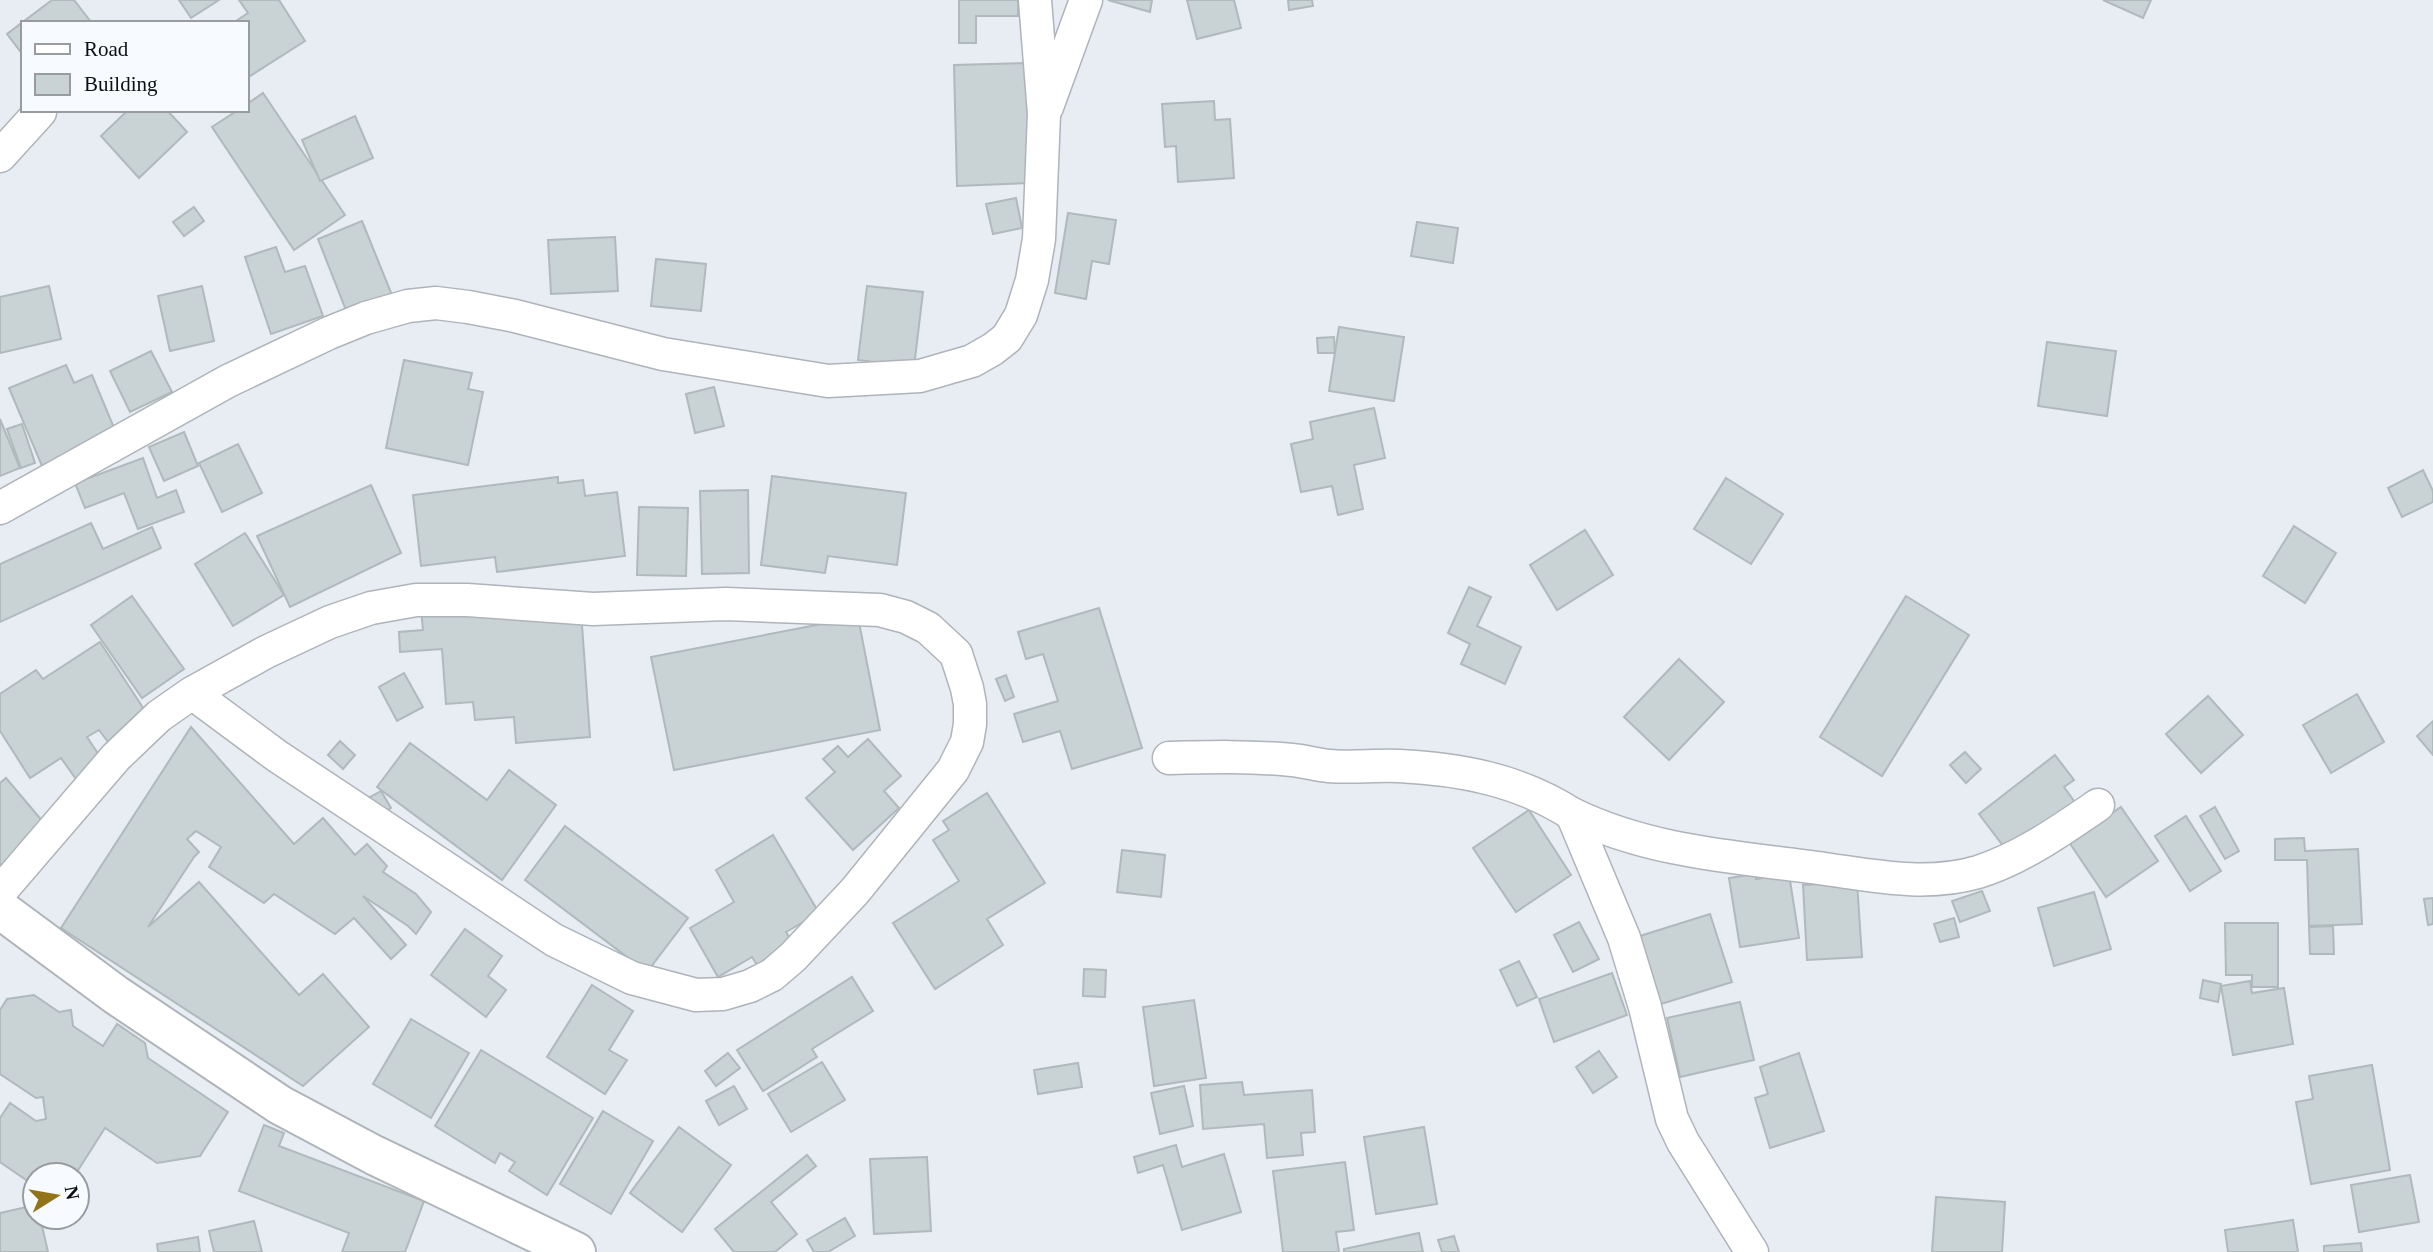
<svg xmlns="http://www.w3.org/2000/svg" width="2433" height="1252" font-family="'Times New Roman',serif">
<rect width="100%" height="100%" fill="#e7edf3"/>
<g fill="#c9d2d4" stroke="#b0b9bb" stroke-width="2">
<path d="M 52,0 L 74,0 L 91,22 L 23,23 L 23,55 L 7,34 Z"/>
<path d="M 179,0 L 219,0 L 191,18 Z"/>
<path d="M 239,0 L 279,0 L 305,41 L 247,78 L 247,23 L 233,23 L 248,13 Z"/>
<path d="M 959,0 L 1018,0 L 1018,16 L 976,16 L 976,43 L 959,43 Z"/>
<path d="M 1108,0 L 1152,0 L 1150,12 Z"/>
<path d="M 1187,0 L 1234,0 L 1241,28 L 1197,39 Z"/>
<path d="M 1288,0 L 1312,0 L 1313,6 L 1289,10 Z"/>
<path d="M 2103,0 L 2151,0 L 2143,18 Z"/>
<path d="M 1027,63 L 1030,183 L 957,186 L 954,65 Z"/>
<path d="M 263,93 L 345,215 L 294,250 L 212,127 L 238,110 L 247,110 L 247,104 Z"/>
<path d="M 1214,101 L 1215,120 L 1230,119 L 1234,178 L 1178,182 L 1176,146 L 1165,147 L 1162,104 Z"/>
<path d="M 128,110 L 167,110 L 187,132 L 139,178 L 101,136 Z"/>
<path d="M 355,116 L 373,158 L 320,181 L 302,140 Z"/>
<path d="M 1016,198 L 1022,228 L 993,234 L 986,204 Z"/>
<path d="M 194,207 L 204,221 L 184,236 L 173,222 Z"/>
<path d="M 1068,213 L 1116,220 L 1109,264 L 1092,261 L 1086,299 L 1055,293 Z"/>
<path d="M 362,221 L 396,305 L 351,323 L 318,239 Z"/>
<path d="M 1417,222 L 1458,228 L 1453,263 L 1411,256 Z"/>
<path d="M 615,237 L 618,291 L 551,294 L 548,240 Z"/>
<path d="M 276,247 L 285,272 L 305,266 L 323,316 L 271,334 L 245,257 Z"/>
<path d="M 656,259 L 706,264 L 701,311 L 651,306 Z"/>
<path d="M 49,286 L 61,339 L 0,353 L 0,297 Z"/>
<path d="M 202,286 L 214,341 L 170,351 L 158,296 Z"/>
<path d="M 867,286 L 923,292 L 914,367 L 858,360 Z"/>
<path d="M 1339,327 L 1404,337 L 1394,401 L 1329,391 Z"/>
<path d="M 1334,337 L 1335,353 L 1318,353 L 1317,338 Z"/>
<path d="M 2047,342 L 2116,351 L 2107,416 L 2038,406 Z"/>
<path d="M 151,351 L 172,392 L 130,412 L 110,371 Z"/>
<path d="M 404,360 L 472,373 L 468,389 L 483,392 L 468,465 L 386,448 Z"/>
<path d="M 66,365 L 74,383 L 92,375 L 117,435 L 42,466 L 9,388 Z"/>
<path d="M 714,387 L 724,426 L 695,433 L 686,394 Z"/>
<path d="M 1374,408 L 1385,458 L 1354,465 L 1363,509 L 1338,515 L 1332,486 L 1301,492 L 1291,444 L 1313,439 L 1310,422 Z"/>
<path d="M 0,419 L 20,468 L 0,476 Z"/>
<path d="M 22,424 L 35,463 L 21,468 L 7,429 Z"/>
<path d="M 184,432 L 198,466 L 164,481 L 149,447 Z"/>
<path d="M 238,444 L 262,493 L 222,512 L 199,463 Z"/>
<path d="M 143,458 L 157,498 L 176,490 L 184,512 L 138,529 L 124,493 L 85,508 L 75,483 Z"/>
<path d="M 2423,470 L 2433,491 L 2433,502 L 2402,517 L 2388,488 Z"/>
<path d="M 772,476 L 906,493 L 897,565 L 828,556 L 825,573 L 761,565 Z"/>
<path d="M 558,477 L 558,483 L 583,480 L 585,496 L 617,492 L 625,556 L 497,572 L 495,557 L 421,566 L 413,495 Z"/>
<path d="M 1726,478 L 1783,514 L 1751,564 L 1694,529 Z"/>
<path d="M 371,485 L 401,553 L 290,607 L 257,536 Z"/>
<path d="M 748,490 L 749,573 L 702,574 L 700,491 Z"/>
<path d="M 639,507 L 688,508 L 686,576 L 637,575 Z"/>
<path d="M 91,523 L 103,549 L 152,527 L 161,548 L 0,622 L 0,564 Z"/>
<path d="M 2294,526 L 2336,553 L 2305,603 L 2263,576 Z"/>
<path d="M 1585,530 L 1613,575 L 1557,610 L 1530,565 Z"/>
<path d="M 245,533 L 284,595 L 233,626 L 195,564 Z"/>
<path d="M 1469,587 L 1491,597 L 1477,626 L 1521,647 L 1505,684 L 1461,664 L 1470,644 L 1448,633 Z"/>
<path d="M 132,596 L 184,669 L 142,698 L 91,625 Z"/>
<path d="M 1906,596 L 1969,635 L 1882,776 L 1820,737 Z"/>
<path d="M 580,597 L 590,737 L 516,743 L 514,717 L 475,720 L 473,702 L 446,704 L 442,649 L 400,652 L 399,632 L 423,630 L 421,609 Z"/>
<path d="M 1099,608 L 1142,748 L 1072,769 L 1060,731 L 1023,742 L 1014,714 L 1058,701 L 1043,654 L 1026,659 L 1018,632 Z"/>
<path d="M 858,617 L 880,730 L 674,770 L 651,657 Z"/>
<path d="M 100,642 L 151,720 L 111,746 L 99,730 L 87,737 L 105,764 L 78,782 L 61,758 L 30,778 L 0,731 L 0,694 L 36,670 L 43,679 Z"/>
<path d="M 1679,659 L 1724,702 L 1669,760 L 1624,717 Z"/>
<path d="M 404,673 L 423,707 L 397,721 L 379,687 Z"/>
<path d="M 1006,675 L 1014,697 L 1005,701 L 996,679 Z"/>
<path d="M 2357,694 L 2384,742 L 2331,773 L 2303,725 Z"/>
<path d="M 2208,696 L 2243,735 L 2201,773 L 2166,734 Z"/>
<path d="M 2433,721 L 2433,755 L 2417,736 Z"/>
<path d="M 191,727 L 294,844 L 323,818 L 355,855 L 367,844 L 387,866 L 383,872 L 416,894 L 431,912 L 416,934 L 408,926 L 363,896 L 406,945 L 391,959 L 354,918 L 335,934 L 274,894 L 264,903 L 209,867 L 221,847 L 196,831 L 187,839 L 199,852 L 194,857 L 148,927 L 199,882 L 299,995 L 323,974 L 369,1027 L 303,1086 L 61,928 Z"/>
<path d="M 868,739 L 901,776 L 884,791 L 899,808 L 853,850 L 806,798 L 835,772 L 823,759 L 838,746 L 848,757 Z"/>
<path d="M 340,741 L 355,755 L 343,769 L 328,755 Z"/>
<path d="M 410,743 L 487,800 L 509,770 L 556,805 L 502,880 L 377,787 Z"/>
<path d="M 1965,752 L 1981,769 L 1966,783 L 1950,765 Z"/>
<path d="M 2055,755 L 2074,780 L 2064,787 L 2085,816 L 2019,867 L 1979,814 Z"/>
<path d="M 6,778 L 49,829 L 0,870 L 0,783 Z"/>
<path d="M 381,791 L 391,808 L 373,819 L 363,801 Z"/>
<path d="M 987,793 L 1045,883 L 987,919 L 1003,945 L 935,989 L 893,923 L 959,881 L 933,840 L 949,830 L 943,821 Z"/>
<path d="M 2121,807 L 2158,861 L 2106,897 L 2069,842 Z"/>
<path d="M 2215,807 L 2239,851 L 2225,859 L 2200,816 Z"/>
<path d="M 1529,810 L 1571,875 L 1516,912 L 1473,848 Z"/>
<path d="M 2186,816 L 2221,871 L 2190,891 L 2155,836 Z"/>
<path d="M 565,826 L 688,918 L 647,972 L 525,880 Z"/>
<path d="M 773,835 L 819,913 L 786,932 L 797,950 L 761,971 L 752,957 L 718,977 L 690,928 L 734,902 L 716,870 Z"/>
<path d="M 2304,838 L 2305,851 L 2358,849 L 2362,924 L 2309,926 L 2307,860 L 2275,860 L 2275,839 Z"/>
<path d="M 1122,850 L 1165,855 L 1161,897 L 1117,892 Z"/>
<path d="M 1755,874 L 1756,879 L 1789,874 L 1799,938 L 1740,947 L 1729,878 Z"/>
<path d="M 1857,882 L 1862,957 L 1807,960 L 1803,885 Z"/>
<path d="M 1982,891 L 1990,911 L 1960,922 L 1952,901 Z"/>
<path d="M 2094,892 L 2111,949 L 2054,966 L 2038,908 Z"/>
<path d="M 2433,898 L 2433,924 L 2428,925 L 2424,899 Z"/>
<path d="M 1710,914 L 1732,982 L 1661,1004 L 1640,936 Z"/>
<path d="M 1954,918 L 1959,937 L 1940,942 L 1934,924 Z"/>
<path d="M 1579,922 L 1599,959 L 1573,972 L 1554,935 Z"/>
<path d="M 2225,923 L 2278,923 L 2278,987 L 2252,987 L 2252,975 L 2226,975 Z"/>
<path d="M 2333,926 L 2334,954 L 2310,954 L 2309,927 Z"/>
<path d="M 465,929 L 502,956 L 488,976 L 506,990 L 486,1017 L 431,975 Z"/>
<path d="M 1519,961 L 1537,997 L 1517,1006 L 1500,970 Z"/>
<path d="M 1084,969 L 1106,970 L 1105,997 L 1083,996 Z"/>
<path d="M 1612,973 L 1627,1015 L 1554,1042 L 1539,999 Z"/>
<path d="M 852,977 L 873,1011 L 812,1049 L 817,1057 L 763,1091 L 737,1050 Z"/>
<path d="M 2203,980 L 2221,984 L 2218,1002 L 2200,998 Z"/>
<path d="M 2250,981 L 2252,993 L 2284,988 L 2293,1044 L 2233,1055 L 2221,986 Z"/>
<path d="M 592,985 L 633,1011 L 609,1050 L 627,1060 L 605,1094 L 547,1057 Z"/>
<path d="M 34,995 L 59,1012 L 71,1010 L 73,1026 L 103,1046 L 117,1024 L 145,1043 L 148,1058 L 228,1112 L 200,1156 L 157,1163 L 105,1128 L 75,1175 L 35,1175 L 35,1186 L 0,1162 L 0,1118 L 10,1103 L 36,1121 L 46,1119 L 43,1097 L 36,1098 L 0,1074 L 0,1010 L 7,999 Z"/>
<path d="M 1194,1000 L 1206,1078 L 1154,1086 L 1143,1007 Z"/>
<path d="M 1740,1002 L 1754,1060 L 1680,1077 L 1667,1018 Z"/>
<path d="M 411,1019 L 469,1053 L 431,1118 L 373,1084 Z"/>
<path d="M 481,1050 L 593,1118 L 547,1195 L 509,1171 L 515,1162 L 500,1153 L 495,1163 L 435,1126 Z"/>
<path d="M 1599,1051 L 1617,1077 L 1593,1093 L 1576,1067 Z"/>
<path d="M 728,1053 L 740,1068 L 716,1086 L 705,1071 Z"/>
<path d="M 1799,1053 L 1824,1131 L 1770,1148 L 1755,1098 L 1768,1094 L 1760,1067 Z"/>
<path d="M 822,1062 L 845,1100 L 791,1132 L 768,1094 Z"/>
<path d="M 1078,1063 L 1082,1087 L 1038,1094 L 1034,1070 Z"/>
<path d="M 2372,1065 L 2390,1170 L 2311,1184 L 2296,1102 L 2313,1099 L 2309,1076 Z"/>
<path d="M 1242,1082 L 1244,1095 L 1312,1090 L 1315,1132 L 1301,1133 L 1303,1155 L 1267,1158 L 1264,1124 L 1203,1129 L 1200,1085 Z"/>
<path d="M 734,1086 L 747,1109 L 719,1125 L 706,1101 Z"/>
<path d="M 1184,1086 L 1193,1126 L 1160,1134 L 1151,1093 Z"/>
<path d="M 603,1111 L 653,1141 L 611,1214 L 560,1184 Z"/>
<path d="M 264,1125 L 284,1133 L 279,1146 L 424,1201 L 405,1252 L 342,1252 L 349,1233 L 239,1191 Z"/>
<path d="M 679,1127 L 731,1165 L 682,1232 L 630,1193 Z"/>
<path d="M 1424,1127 L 1437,1204 L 1376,1214 L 1364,1137 Z"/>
<path d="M 1176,1145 L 1182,1167 L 1224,1154 L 1241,1212 L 1182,1230 L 1163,1165 L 1138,1173 L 1134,1157 Z"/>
<path d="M 807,1155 L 816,1166 L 771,1202 L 797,1234 L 775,1252 L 734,1252 L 715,1229 Z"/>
<path d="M 927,1157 L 931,1231 L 874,1234 L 870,1159 Z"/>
<path d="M 1345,1162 L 1354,1230 L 1336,1232 L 1339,1252 L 1283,1252 L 1273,1171 Z"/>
<path d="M 2410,1175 L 2419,1222 L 2359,1232 L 2351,1185 Z"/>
<path d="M 1936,1197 L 2005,1202 L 2002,1252 L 1932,1252 Z"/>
<path d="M 35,1205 L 35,1217 L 40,1217 L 48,1252 L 0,1252 L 0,1213 Z"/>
<path d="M 845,1218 L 855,1236 L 828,1252 L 814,1252 L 807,1240 Z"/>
<path d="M 2293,1220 L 2298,1252 L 2228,1252 L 2225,1230 Z"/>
<path d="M 254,1221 L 262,1252 L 214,1252 L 209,1231 Z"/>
<path d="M 1419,1233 L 1423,1252 L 1344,1252 L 1344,1249 Z"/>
<path d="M 1454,1236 L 1459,1252 L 1442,1252 L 1438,1240 Z"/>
<path d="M 198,1237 L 200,1252 L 158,1252 L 157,1244 Z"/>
<path d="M 2361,1243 L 2362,1252 L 2324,1252 L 2324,1246 Z"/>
</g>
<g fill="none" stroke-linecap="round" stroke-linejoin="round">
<g stroke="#aeb4ba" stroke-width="35">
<g id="minor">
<path d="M 1047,107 L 1086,0"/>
<path d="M 0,156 L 40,112"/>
<path d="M 0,508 L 228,381 L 329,333 L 366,318 L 408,306 L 436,303 L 468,307 L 515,316 L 663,354 L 828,381 L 920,376 L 972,361 L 993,349 L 1007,338 L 1021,315 L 1032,280 L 1039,239 L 1044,114 L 1035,0"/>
<path d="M 1169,758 C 1210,757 1251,756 1292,760 C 1304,761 1317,765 1329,766 C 1352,768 1375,765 1399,766 C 1461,769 1519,780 1572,814"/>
<path d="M 0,892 L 116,757 L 159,716 L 192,693 L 266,652 L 330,622 L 371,608 L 416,600 L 467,600 L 593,609 L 726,604 L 880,610 L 906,617 L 928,628 L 956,654 L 967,688 L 970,704 L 970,724 L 967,742 L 953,770 L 855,891 L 793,957 L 772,975 L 750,986 L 723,994 L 696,995 L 632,978 L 554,940 L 277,756 L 192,693"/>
<path d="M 1752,1252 L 1683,1142 L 1672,1119 L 1645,1007 L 1624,938 L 1572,814 C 1652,853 1739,857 1825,869 C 1875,876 1927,887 1978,872 C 2022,858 2060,831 2098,805"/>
</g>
</g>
<g stroke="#aeb4ba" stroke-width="42">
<path id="tertiary" d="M 0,909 L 116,995 L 280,1105 L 374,1155 L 576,1252"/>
</g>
<use href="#minor" stroke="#fff" stroke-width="32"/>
<use href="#tertiary" stroke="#fff" stroke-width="38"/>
</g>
<rect x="21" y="21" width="228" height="91" fill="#f7fafe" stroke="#999c9f" stroke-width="2"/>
<rect x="35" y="44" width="35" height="10" fill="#ffffff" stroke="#999c9f" stroke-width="2"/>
<text x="84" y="56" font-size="21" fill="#0c0e10">Road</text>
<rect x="35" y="74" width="35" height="21" fill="#c9d2d4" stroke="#999c9f" stroke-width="2"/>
<text x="84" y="91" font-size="21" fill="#0c0e10">Building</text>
<g transform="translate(56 1196) rotate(79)"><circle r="33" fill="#f7fafe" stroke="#999c9f" stroke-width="2"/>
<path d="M0-5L12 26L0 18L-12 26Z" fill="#917319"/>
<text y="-10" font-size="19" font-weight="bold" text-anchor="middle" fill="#0c0e10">N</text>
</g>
</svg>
